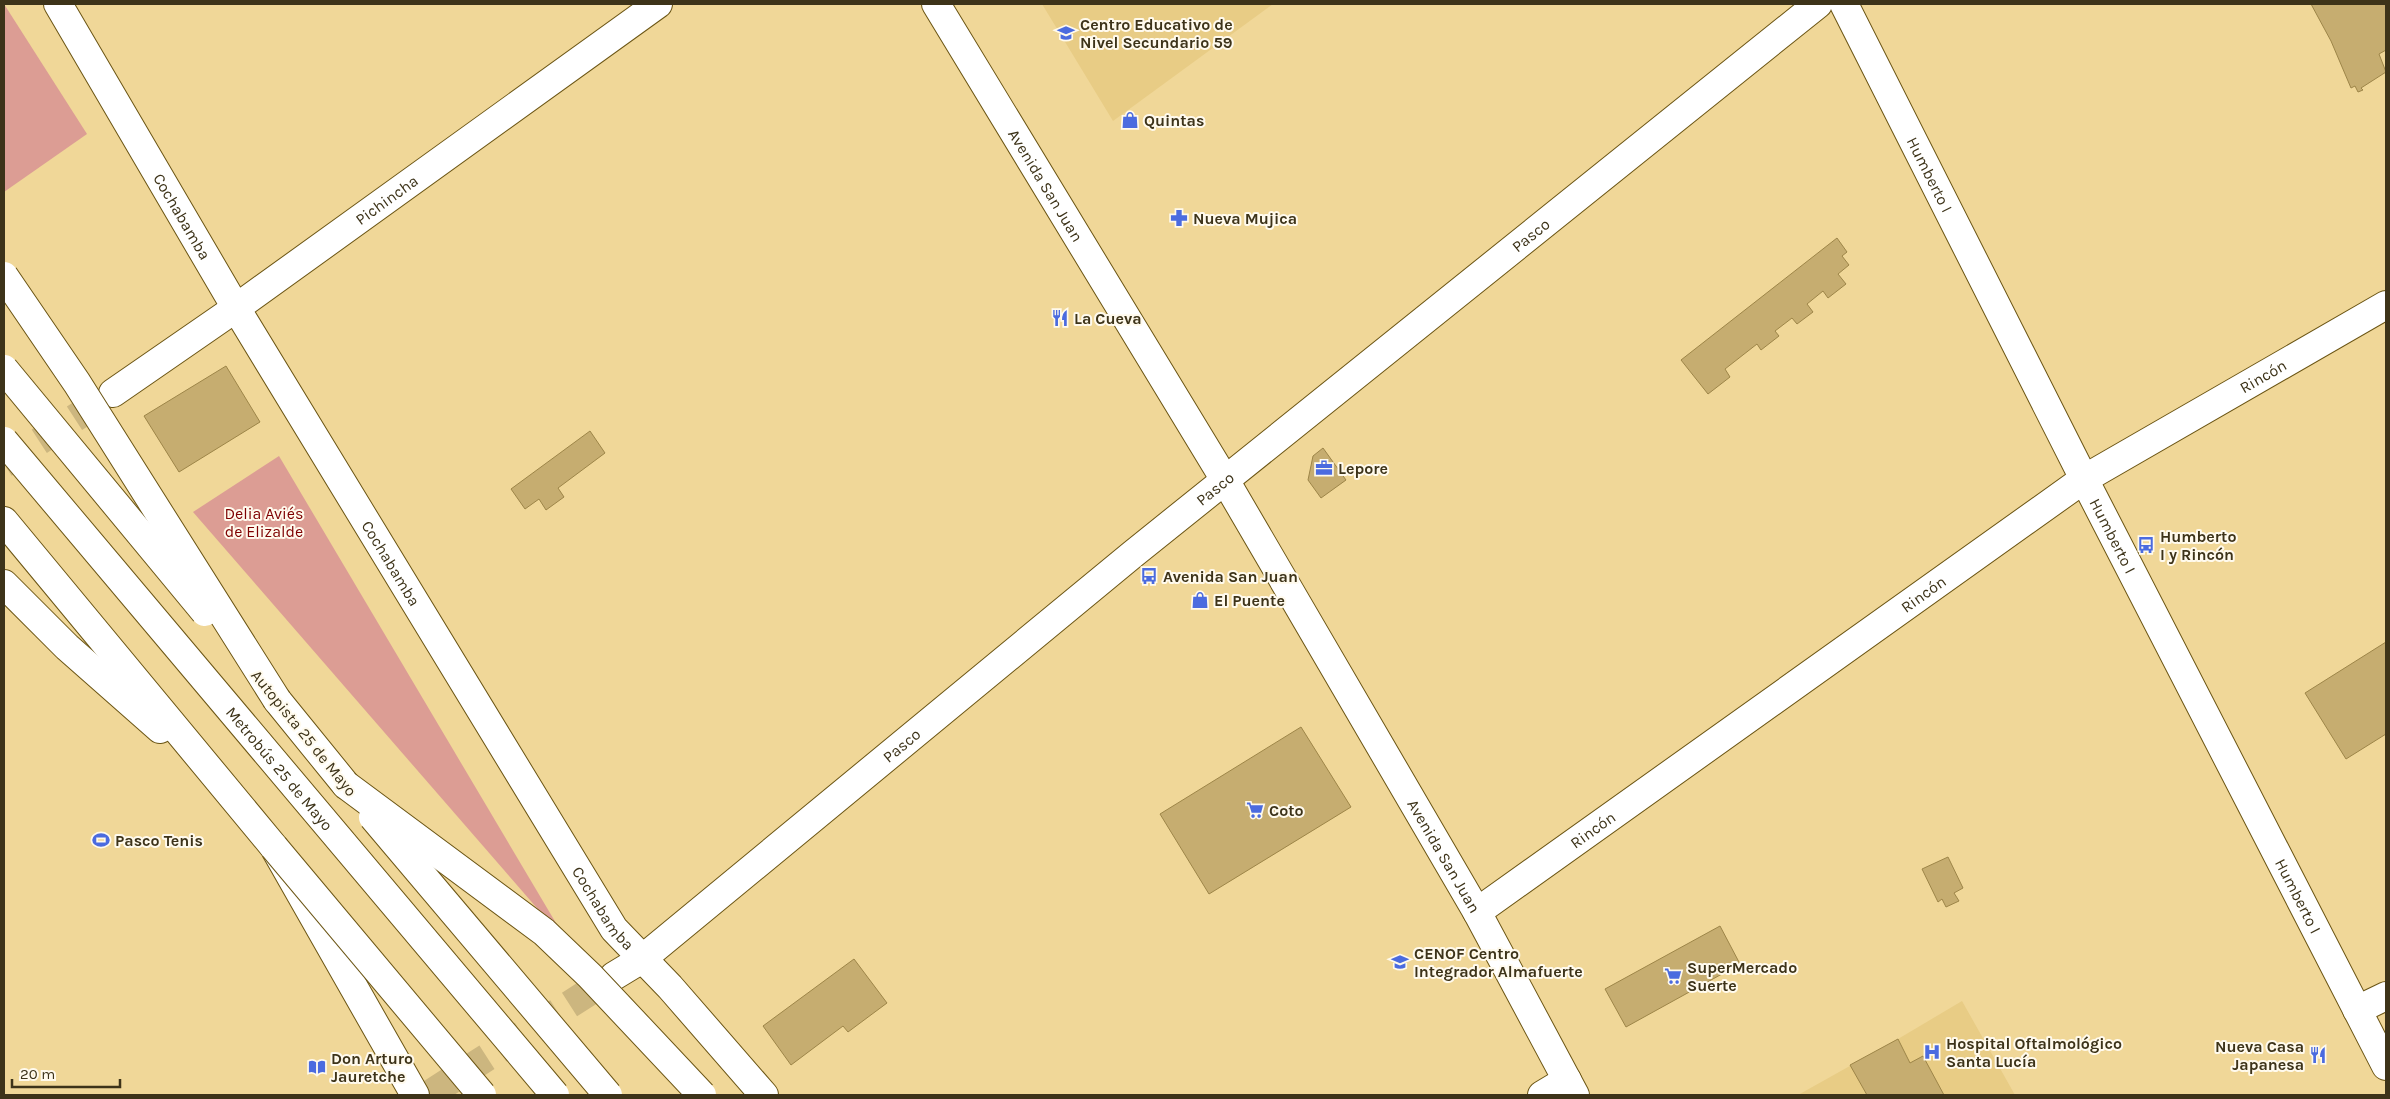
<svg xmlns="http://www.w3.org/2000/svg" width="2390" height="1099" font-family="Karla,sans-serif">
<rect width="100%" height="100%" fill="#f0d798"/>
<g fill="#e8cc85">
<path d="M 1042,4 L 1273,4 L 1113,121 Z"/>
<path d="M 1962,1001 L 2015,1095 L 1798,1095 L 1898,1039 Z"/>
</g>
<g fill="#dc9d94">
<path d="M 4,4 L 87,134 L 4,192 Z"/>
<path d="M 279,456 L 569,945 L 193,512 Z"/>
</g>
<g fill="#c6ad70" stroke="#9d8548">
<path d="M 2311,4 L 2386,4 L 2386,50 L 2379,54 L 2386,72 L 2361,88 L 2363,90 L 2358,92 L 2355,86 L 2351,88 L 2331,41 Z"/>
<path d="M 1837,238 L 1847,252 L 1842,256 L 1849,265 L 1838,274 L 1846,284 L 1828,298 L 1823,291 L 1807,304 L 1813,312 L 1797,324 L 1792,318 L 1775,331 L 1779,336 L 1761,350 L 1757,344 L 1725,369 L 1730,377 L 1708,394 L 1681,360 Z"/>
<path d="M 226,366 L 260,422 L 179,472 L 144,416 Z"/>
<path d="M 590,431 L 605,453 L 558,488 L 564,497 L 546,510 L 539,499 L 525,509 L 511,489 Z"/>
<path d="M 1323,448 L 1346,480 L 1321,498 L 1308,480 L 1313,456 Z"/>
<path d="M 2386,642 L 2386,734 L 2346,759 L 2305,693 Z"/>
<path d="M 1301,727 L 1351,807 L 1209,894 L 1160,814 Z"/>
<path d="M 1948,857 L 1963,888 L 1954,893 L 1959,901 L 1946,907 L 1942,899 L 1938,902 L 1922,869 Z"/>
<path d="M 1720,926 L 1740,964 L 1626,1027 L 1605,989 Z"/>
<path d="M 854,959 L 887,1003 L 848,1032 L 843,1026 L 791,1065 L 763,1026 Z"/>
<path d="M 1898,1039 L 1910,1063 L 1923,1056 L 1944,1095 L 1867,1095 L 1850,1065 Z"/>
</g>
<g fill="none" stroke-linecap="round" stroke-linejoin="round">
<g stroke="#ccb67f" stroke-width="28" stroke-dasharray="28 14" stroke-linecap="butt">
<path d="M 4,464 L 112,394"/>
<path d="M 428,1095 L 614,976"/>
</g>
<g stroke="#6b5514" stroke-width="30">
<g id="minor">
<path id="s1" d="M 58,4 L 236,308 L 614,929 L 670,987 L 764,1095"/>
<path id="s2" d="M 1844,4 L 2084,479 L 2386,1066"/>
<path id="s3" d="M 113,393 L 236,308 L 658,4"/>
<path id="s4" d="M 1477,912 L 2084,479 L 2386,305"/>
<path id="s5" d="M 614,976 L 642,959 L 1133,554 L 1818,4"/>
<path d="M 2357,1010 L 2386,996"/>
<path d="M 1542,1095 L 1567,1080"/>
</g>
</g>
<g stroke="#6b5514" stroke-width="30">
<g id="major">
<path id="s6" d="M 936,4 L 1225,480 L 1477,912 L 1575,1095"/>
</g>
</g>
<g stroke="#6b5514" stroke-width="30">
<g id="highway">
<path d="M 4,521 L 274,847 L 415,1095"/>
<path d="M 4,584 L 67,647 L 160,729"/>
<path d="M 277,700 L 346,785"/>
</g>
</g>
<use href="#minor" stroke="#fff" stroke-width="28"/>
<use href="#major" stroke="#fff" stroke-width="28"/>
<use href="#highway" stroke="#fff" stroke-width="28"/>
<g stroke="#6b5514" stroke-width="30" stroke-linecap="butt">
<g id="minor-bridge">
<path id="s7" d="M 4,441 L 555,1095"/>
</g>
</g>
<g stroke="#6b5514" stroke-width="30" stroke-linecap="butt">
<g id="highway-bridge">
<path d="M 4,276 L 77,383 L 277,700"/>
<path d="M 4,369 L 205,612"/>
<path d="M 346,785 L 544,932 L 590,976 L 702,1095"/>
<path d="M 373,817 L 608,1095"/>
<path d="M 274,847 L 482,1095"/>
</g>
</g>
<use href="#minor-bridge" stroke="#fff" stroke-width="28"/>
<use href="#highway-bridge" stroke="#fff" stroke-width="28"/>
</g>
<defs>
<g id="school-bare" transform="scale(1.35)"><path d="M0-5L7-2L0 1L-7-2ZM-4 1L0 2.5L4 1V4Q0 6-4 4Z" fill="#4b6bdf" stroke="#fffaed" stroke-width="2.5" paint-order="stroke"/></g>
<g id="shop-bare" transform="scale(1.35)"><path d="M-5-2.5h2.3a2.7 3.5 0 0 1 5.4 0H5L5.5 6h-11ZM-1.5-2.5h3a1.5 2.3 0 0 0-3 0Z" fill="#4b6bdf" stroke="#fffaed" stroke-width="2.5" paint-order="stroke"/></g>
<g id="pharmacy-bare" transform="scale(1.35)"><path d="M-2-6h4v4h4v4h-4v4h-4v-4h-4v-4h4Z" fill="#4b6bdf" stroke="#fffaed" stroke-width="2.5" paint-order="stroke"/></g>
<g id="restaurant-bare" transform="scale(1.35)"><path d="M-5-6h1v4h1v-4h1v4h1v-4h1v5L-1.5 .5V6h-2V.5L-5-1ZM5-6V6H3V1.5H1.5Q1.5-4 5-6Z" fill="#4b6bdf" stroke="#fffaed" stroke-width="2.5" paint-order="stroke"/></g>
<g id="office-bare" transform="scale(1.35)"><path d="M-6-3h4V-5.5h4V-3h4V5H-6ZM-1-4.5V-3h2v-1.5ZM-6 0V1H6V0Z" fill="#4b6bdf" stroke="#fffaed" stroke-width="2.5" paint-order="stroke"/></g>
<g id="bus-bare" transform="scale(1.35)"><path d="M-5-6H5V4H4V6H2V4H-2V6H-4V4H-5ZM-3.5-4V0h7V-4ZM-3.5 1.2v1.5H-2V1.2ZM2 1.2v1.5H3.5V1.2Z" fill="#4b6bdf" stroke="#fffaed" stroke-width="2.5" paint-order="stroke"/></g>
<g id="supermarket-bare" transform="scale(1.35)"><path d="M-6-5.5h2.5l.6 2H6L4.5 2H-2.5L-4.4-4H-6ZM-1.5 3.2a1.3 1.3 0 1 0 .1 0ZM3 3.2a1.3 1.3 0 1 0 .1 0Z" fill="#4b6bdf" stroke="#fffaed" stroke-width="2.5" paint-order="stroke"/></g>
<g id="stadium-bare" transform="scale(1.35)"><path d="M0-5a6.5 5 0 1 0 0 10a6.5 5 0 1 0 0-10ZM-3.5-1.8h7v3.6h-7Z" fill="#4b6bdf" stroke="#fffaed" stroke-width="2.5" paint-order="stroke"/></g>
<g id="hospital-bare" transform="scale(1.35)"><path d="M-5-5h3v3.5h4V-5h3V5h-3V1.5h-4V5h-3Z" fill="#4b6bdf" stroke="#fffaed" stroke-width="2.5" paint-order="stroke"/></g>
<g id="library-bare" transform="scale(1.35)"><path d="M-6-4Q-3-5.5-.7-3.5V5Q-3 3-6 4ZM6-4Q3-5.5 .7-3.5V5Q3 3 6 4Z" fill="#4b6bdf" stroke="#fffaed" stroke-width="2.5" paint-order="stroke"/></g>
</defs>
<g fill-rule="evenodd">
<use href="#school-bare" x="1066" y="33"/>
<use href="#shop-bare" x="1130" y="120"/>
<use href="#pharmacy-bare" x="1179" y="218"/>
<use href="#restaurant-bare" x="1060" y="318"/>
<use href="#office-bare" x="1324" y="468"/>
<use href="#bus-bare" x="2146" y="545"/>
<use href="#bus-bare" x="1149" y="576"/>
<use href="#shop-bare" x="1200" y="600"/>
<use href="#supermarket-bare" x="1255" y="810"/>
<use href="#stadium-bare" x="101" y="840"/>
<use href="#school-bare" x="1400" y="962"/>
<use href="#supermarket-bare" x="1673" y="976"/>
<use href="#hospital-bare" x="1932" y="1052"/>
<use href="#restaurant-bare" x="2318" y="1055"/>
<use href="#library-bare" x="317" y="1067"/>
</g>
<g text-anchor="middle" dominant-baseline="central" stroke-width="4" stroke-linejoin="round" paint-order="stroke">
<g font-size="16" font-weight="bold" fill="#3d3319" stroke="#fffaed" text-anchor="start">
<text x="1080" y="24">Centro Educativo de<tspan x="1080" dy="18">Nivel Secundario 59</tspan></text>
<text x="1144" y="120">Quintas</text>
<text x="1193" y="218">Nueva Mujica</text>
<text x="1074" y="318">La Cueva</text>
<text x="1338" y="468">Lepore</text>
<text x="2160" y="536">Humberto<tspan x="2160" dy="18">I y Rincón</tspan></text>
<text x="1163" y="576">Avenida San Juan</text>
<text x="1214" y="600">El Puente</text>
<text x="1269" y="810">Coto</text>
<text x="115" y="840">Pasco Tenis</text>
<text x="1414" y="953">CENOF Centro<tspan x="1414" dy="18">Integrador Almafuerte</tspan></text>
<text x="1687" y="967">SuperMercado<tspan x="1687" dy="18">Suerte</tspan></text>
<text x="1946" y="1043">Hospital Oftalmológico<tspan x="1946" dy="18">Santa Lucía</tspan></text>
<text x="2304" y="1046" text-anchor="end">Nueva Casa<tspan x="2304" dy="18">Japanesa</tspan></text>
<text x="331" y="1058">Don Arturo<tspan x="331" dy="18">Jauretche</tspan></text>
</g>
<g font-size="16" fill="#3d3319" stroke="#fffaed">
<text stroke="none"><textPath href="#s2" startOffset="191">Humberto I</textPath></text>
<text stroke="none"><textPath href="#s6" startOffset="212">Avenida San Juan</textPath></text>
<text stroke="none"><textPath href="#s3" startOffset="335">Pichincha</textPath></text>
<text stroke="none"><textPath href="#s1" startOffset="246">Cochabamba</textPath></text>
<text stroke="none"><textPath href="#s5" startOffset="1179">Pasco</textPath></text>
<text stroke="none"><textPath href="#s4" startOffset="952">Rincón</textPath></text>
<text stroke="none"><textPath href="#s5" startOffset="774">Pasco</textPath></text>
<text stroke="none"><textPath href="#s2" startOffset="596">Humberto I</textPath></text>
<text stroke="none"><textPath href="#s1" startOffset="651">Cochabamba</textPath></text>
<text stroke="none"><textPath href="#s4" startOffset="548">Rincón</textPath></text>
<text transform="translate(304 733) rotate(51)">Autopista 25 de Mayo</text>
<text stroke="none"><textPath href="#s5" startOffset="369">Pasco</textPath></text>
<text stroke="none"><textPath href="#s7" startOffset="428">Metrobús 25 de Mayo</textPath></text>
<text stroke="none"><textPath href="#s4" startOffset="142">Rincón</textPath></text>
<text stroke="none"><textPath href="#s6" startOffset="992">Avenida San Juan</textPath></text>
<text stroke="none"><textPath href="#s2" startOffset="1001">Humberto I</textPath></text>
<text stroke="none"><textPath href="#s1" startOffset="1056">Cochabamba</textPath></text>
</g>
<g font-size="16" fill="#7e0001" stroke="#fffaed">
<text x="264" y="513">Delia Aviés<tspan x="264" dy="18">de Elizalde</tspan></text>
</g>
</g>
<rect width="2390" height="1099" fill="none" stroke="#3d3319" stroke-width="10"/>
<path d="M12 1079v8h108v-8" fill="none" stroke="#3d3319" stroke-width="2.5"/>
<text x="20" y="1079" font-size="15" fill="#3d3319" stroke="#fffaed" stroke-width="4" paint-order="stroke">20 m</text>
</svg>
